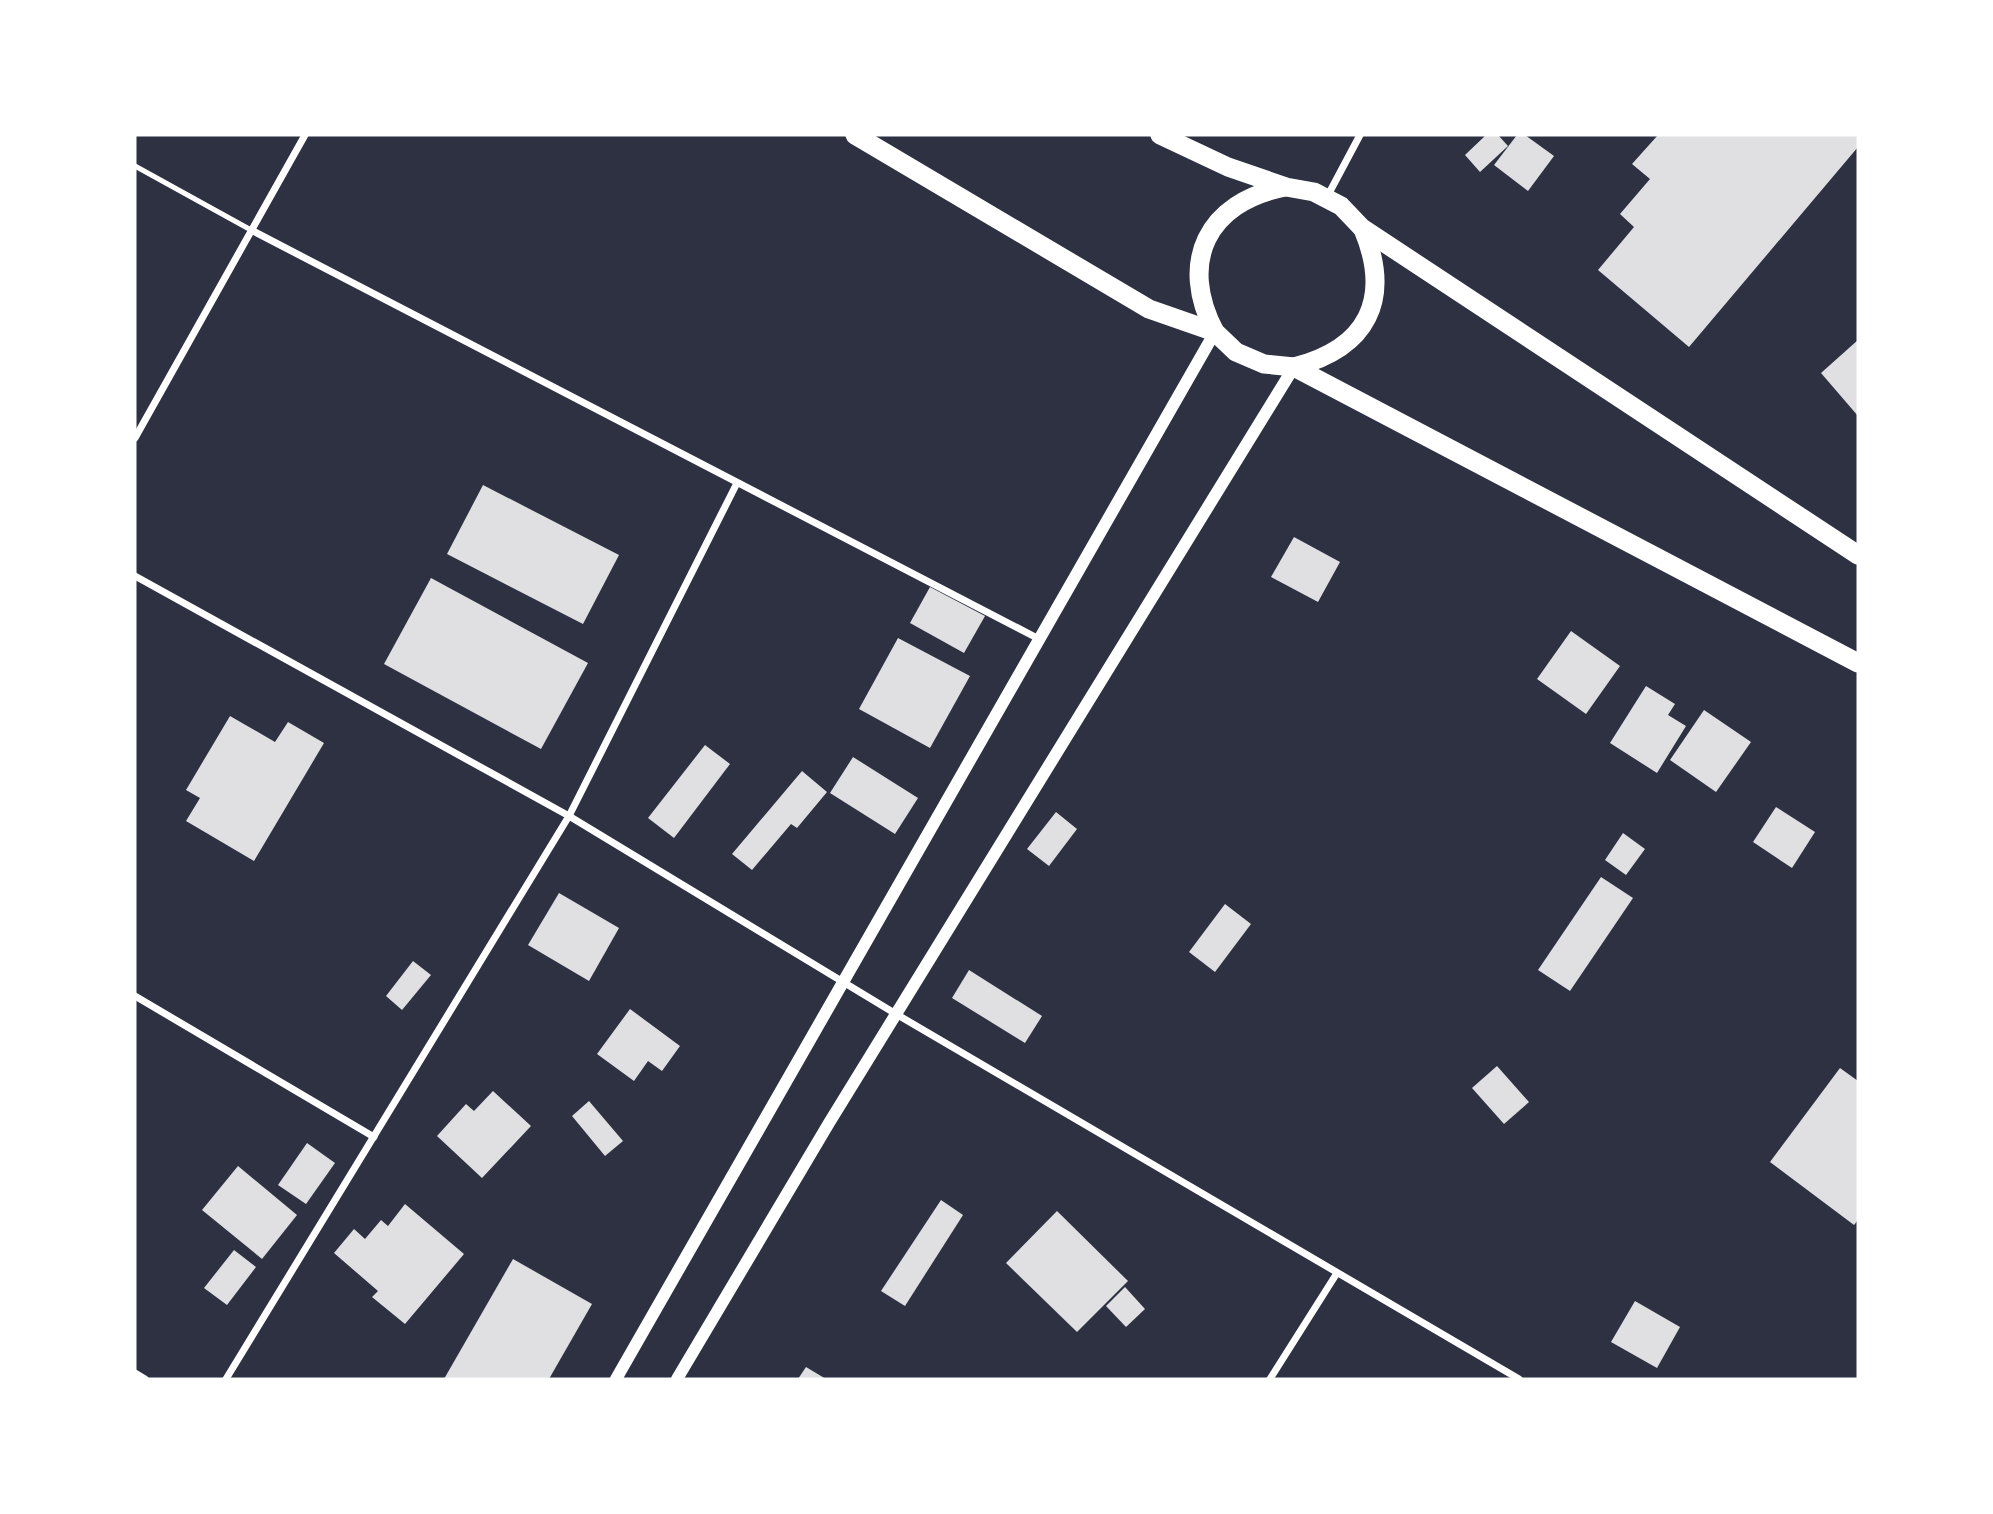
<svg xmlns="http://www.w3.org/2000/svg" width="1993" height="1514" font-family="Mulish,sans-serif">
<rect width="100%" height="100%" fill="#2d3142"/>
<g fill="#e0e0e3">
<path d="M 1486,135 L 1498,135 L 1508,146 L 1480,172 L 1465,155 Z"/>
<path d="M 1517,135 L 1525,135 L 1554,156 L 1528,191 L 1494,165 Z"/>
<path d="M 1658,135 L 1858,135 L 1858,147 L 1689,347 L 1598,270 L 1634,227 L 1620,214 L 1650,179 L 1632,164 Z"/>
<path d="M 1858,340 L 1858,416 L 1821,373 Z"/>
<path d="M 483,485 L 619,555 L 583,624 L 447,554 Z"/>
<path d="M 1294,537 L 1340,562 L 1318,602 L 1271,577 Z"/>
<path d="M 431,578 L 588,663 L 541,749 L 384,664 Z"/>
<path d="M 930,587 L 985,616 L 964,653 L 910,623 Z"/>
<path d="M 1571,631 L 1620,666 L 1586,714 L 1537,679 Z"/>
<path d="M 898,638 L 970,676 L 930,748 L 859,709 Z"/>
<path d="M 1646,686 L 1675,704 L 1668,715 L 1686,726 L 1657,773 L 1610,743 Z"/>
<path d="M 1704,710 L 1751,742 L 1716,792 L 1670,760 Z"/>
<path d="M 230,716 L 275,742 L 288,722 L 324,743 L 254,861 L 186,821 L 200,798 L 186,790 Z"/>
<path d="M 705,745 L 730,764 L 674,838 L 648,818 Z"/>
<path d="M 853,757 L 918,798 L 895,834 L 830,793 Z"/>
<path d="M 802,771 L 827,792 L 797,828 L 791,824 L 752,870 L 732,854 Z"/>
<path d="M 1776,807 L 1815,832 L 1792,868 L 1753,842 Z"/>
<path d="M 1056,812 L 1077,829 L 1049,866 L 1027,849 Z"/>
<path d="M 1623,833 L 1645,849 L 1626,875 L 1605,860 Z"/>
<path d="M 1601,877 L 1633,898 L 1570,991 L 1538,970 Z"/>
<path d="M 559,893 L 619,928 L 589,981 L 528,945 Z"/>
<path d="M 1225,904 L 1251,924 L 1215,972 L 1189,952 Z"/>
<path d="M 413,961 L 431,975 L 402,1010 L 386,996 Z"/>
<path d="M 969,970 L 1042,1016 L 1025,1043 L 952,998 Z"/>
<path d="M 630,1009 L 680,1046 L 662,1071 L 648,1061 L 634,1081 L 597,1054 Z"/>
<path d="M 1497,1066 L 1529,1102 L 1504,1124 L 1472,1088 Z"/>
<path d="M 1840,1068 L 1858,1081 L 1858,1220 L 1854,1225 L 1770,1162 Z"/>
<path d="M 493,1091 L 531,1126 L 482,1178 L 437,1136 L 466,1104 L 474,1111 Z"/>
<path d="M 589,1101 L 623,1141 L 605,1156 L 572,1116 Z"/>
<path d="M 307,1143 L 335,1163 L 306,1204 L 278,1185 Z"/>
<path d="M 238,1166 L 297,1215 L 262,1259 L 202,1210 Z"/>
<path d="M 941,1200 L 963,1215 L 905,1306 L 881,1291 Z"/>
<path d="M 405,1204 L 464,1254 L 405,1324 L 372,1297 L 378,1291 L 334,1253 L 354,1229 L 365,1239 L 381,1220 L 388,1226 Z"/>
<path d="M 1057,1211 L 1128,1281 L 1077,1332 L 1006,1263 Z"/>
<path d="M 234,1250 L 256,1267 L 227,1305 L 204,1288 Z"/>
<path d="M 513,1259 L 592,1304 L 549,1379 L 444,1379 Z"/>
<path d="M 1125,1287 L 1145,1309 L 1126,1327 L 1106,1306 Z"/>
<path d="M 1635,1301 L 1680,1327 L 1657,1368 L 1611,1342 Z"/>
<path d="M 806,1367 L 826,1379 L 798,1379 Z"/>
</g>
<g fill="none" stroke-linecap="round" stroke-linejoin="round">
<path stroke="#fff" stroke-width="5" d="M 135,166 L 251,230"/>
<g stroke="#fff" stroke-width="7">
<path d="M 1327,197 L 1360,135"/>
<path d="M 251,230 L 1039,639"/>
<path d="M 135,438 L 305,135"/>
<path d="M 135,576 L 569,816 L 896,1014 L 1519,1379"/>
<path d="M 135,996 L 374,1137"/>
<path d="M 135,1373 L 145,1379"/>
<path d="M 226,1379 L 569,816 L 737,483"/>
<path d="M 1270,1379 L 1337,1273"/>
</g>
<g stroke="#fff" stroke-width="12">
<path d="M 616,1379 L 1215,332"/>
<path d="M 677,1379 L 829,1123 L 1294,367"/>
</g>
<g stroke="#fff" stroke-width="19">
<path d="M 855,135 L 1149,309 L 1215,332 L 1236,352 L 1264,364 L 1294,367 L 1858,663"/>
<path d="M 1160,135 L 1228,167 L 1286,187 L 1314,192 L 1341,206 L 1362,228 L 1858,555"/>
<path d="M 1215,332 C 1178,262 1207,202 1285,187"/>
<path d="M 1294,367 C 1368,348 1392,299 1363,229"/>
</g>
</g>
<rect width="1993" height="1514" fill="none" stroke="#ffffff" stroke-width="273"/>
</svg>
